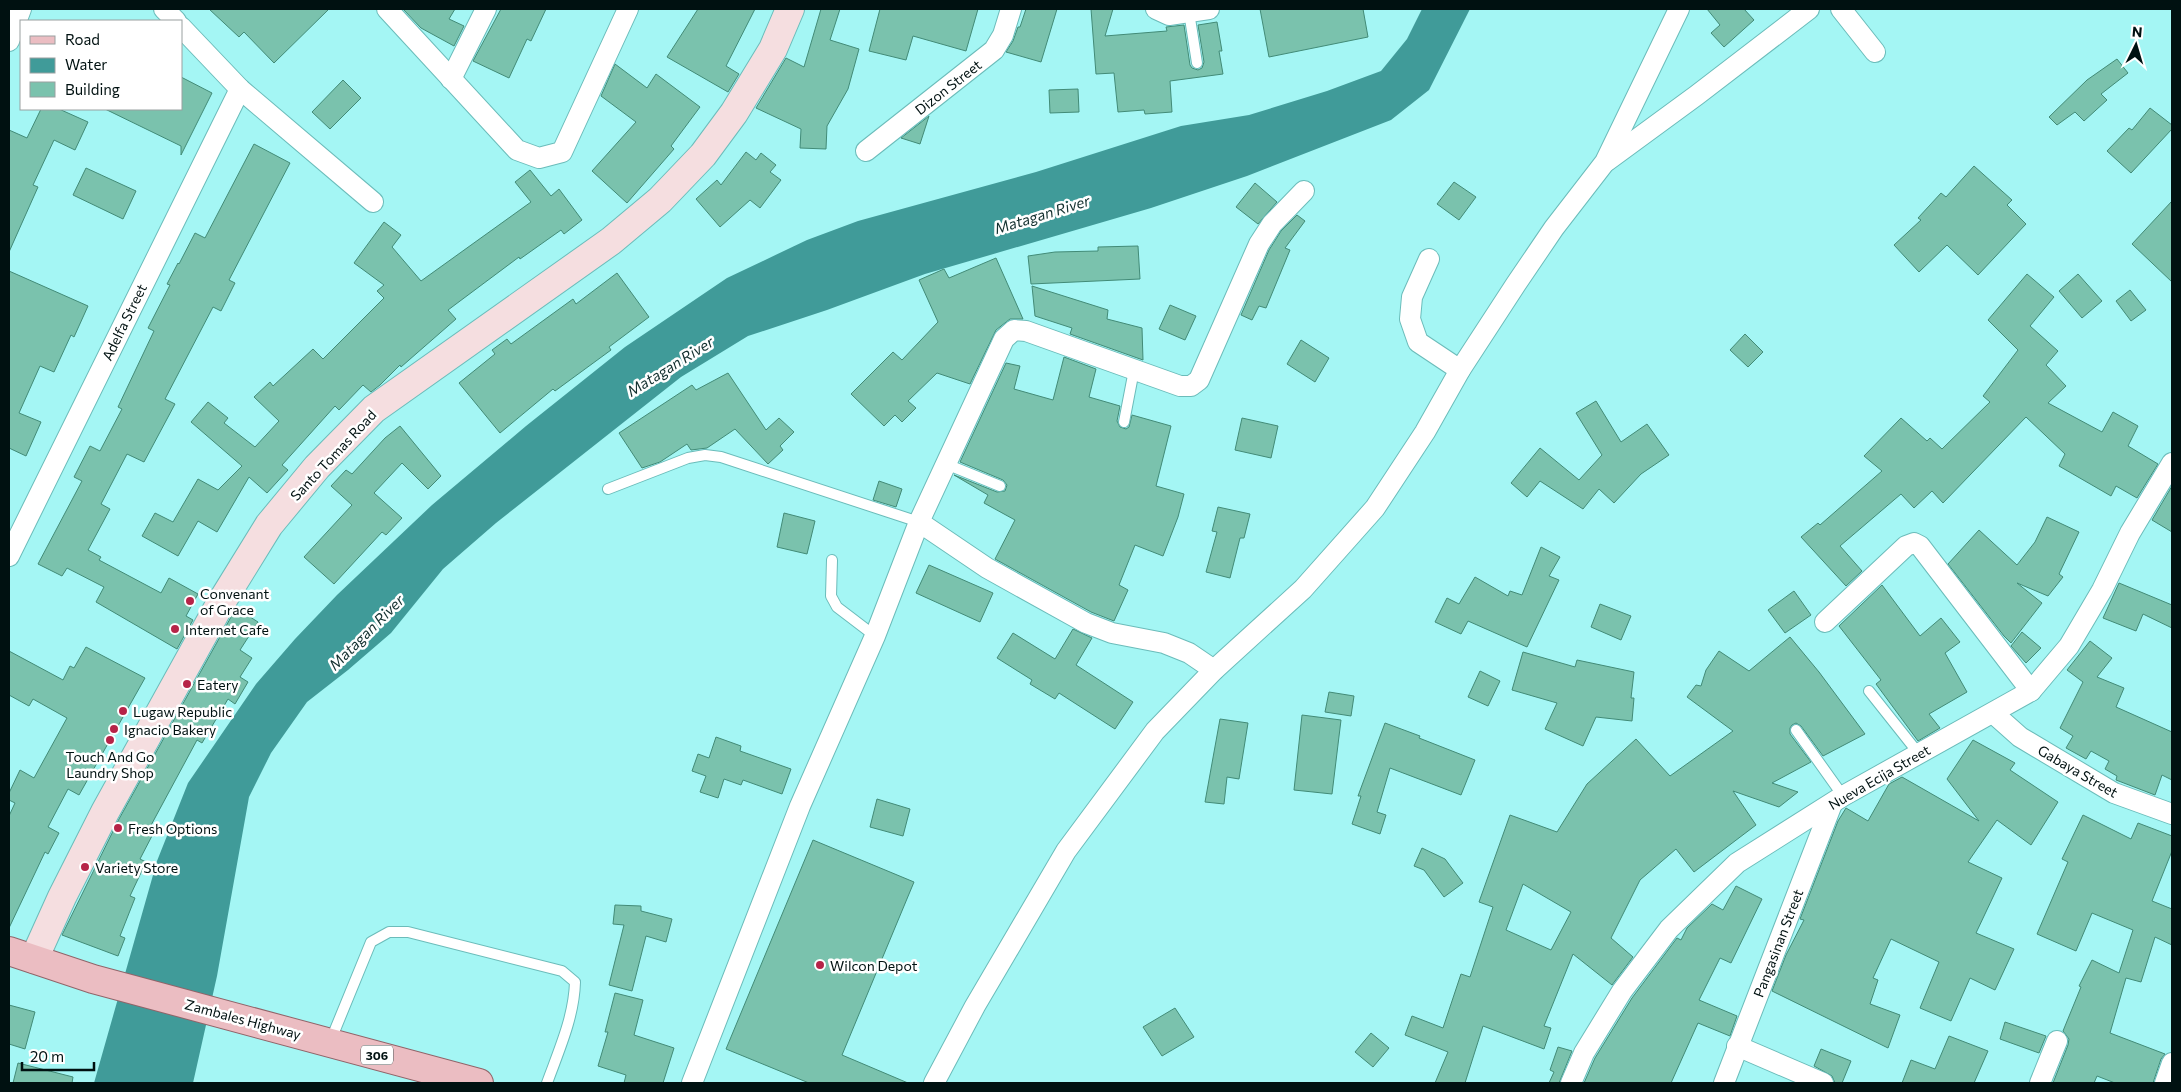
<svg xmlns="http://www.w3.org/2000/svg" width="2181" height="1092" font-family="Commissioner,sans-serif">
<rect width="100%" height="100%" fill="#a4f6f4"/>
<path fill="#409b99" d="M 1422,9 L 1470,9 L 1429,90 L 1391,120 L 1247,176 L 1151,208 L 925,274 L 827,310 L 748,336 L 681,377 L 496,523 L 443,569 L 391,633 L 348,670 L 307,702 L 271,753 L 249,797 L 217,976 L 193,1083 L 94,1083 L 157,861 L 188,783 L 256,684 L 295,639 L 337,595 L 432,505 L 526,426 L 625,347 L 727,278 L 807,240 L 858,221 L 1036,172 L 1181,126 L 1249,115 L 1327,91 L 1381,71 L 1407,39 Z"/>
<g fill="#7ac2ad" stroke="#428b77" fill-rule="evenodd">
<path d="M 209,9 L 329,9 L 274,63 L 244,32 L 239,37 Z"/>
<path d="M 403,9 L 455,9 L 449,19 L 464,26 L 454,46 L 421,28 Z"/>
<path d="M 501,9 L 546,9 L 531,41 L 527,39 L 509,78 L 473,61 Z"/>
<path d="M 698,9 L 755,9 L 726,66 L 739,74 L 728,92 L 667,57 Z"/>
<path d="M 821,9 L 840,9 L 830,40 L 859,49 L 848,89 L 827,126 L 826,149 L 800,148 L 801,129 L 756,108 L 786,58 L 804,67 Z"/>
<path d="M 880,9 L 978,9 L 966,51 L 913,36 L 906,60 L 869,51 Z"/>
<path d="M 1026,9 L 1057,9 L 1041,62 L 1006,52 L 1013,41 L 1018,27 L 1020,27 Z"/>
<path d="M 1091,9 L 1113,9 L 1105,36 L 1167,31 L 1166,27 L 1184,25 L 1190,65 L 1192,68 L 1198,70 L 1202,68 L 1204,62 L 1198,25 L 1217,22 L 1222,51 L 1219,51 L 1223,74 L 1170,81 L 1172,112 L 1145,114 L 1144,110 L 1118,112 L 1114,73 L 1096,74 Z"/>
<path d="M 1260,9 L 1363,9 L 1368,37 L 1269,57 Z"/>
<path d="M 1707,9 L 1744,9 L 1754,20 L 1724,47 L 1711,33 L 1720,25 Z"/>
<path d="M 2117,59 L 2128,73 L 2101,94 L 2107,100 L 2084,121 L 2075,112 L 2057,125 L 2049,117 L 2087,80 Z"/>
<path d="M 615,64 L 647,88 L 656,74 L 700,107 L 671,146 L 674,149 L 627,203 L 592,171 L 636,122 L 601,96 Z"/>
<path d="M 181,77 L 212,93 L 181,155 L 181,146 L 105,109 L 181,109 Z"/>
<path d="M 343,80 L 361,98 L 330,129 L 312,112 Z"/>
<path d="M 1078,89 L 1079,112 L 1050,113 L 1049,90 Z"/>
<path d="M 2150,108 L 2172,125 L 2172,129 L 2131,173 L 2107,151 L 2129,128 L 2132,130 Z"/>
<path d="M 41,109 L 59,109 L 88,122 L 75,150 L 54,140 L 33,185 L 38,187 L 9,252 L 9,130 L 27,138 Z"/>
<path d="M 929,116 L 920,144 L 901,138 Z"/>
<path d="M 254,144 L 290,163 L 229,280 L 235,283 L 221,311 L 213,307 L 165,399 L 175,404 L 144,462 L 127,454 L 101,504 L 110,509 L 88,550 L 101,557 L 99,560 L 161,593 L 169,578 L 198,594 L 186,616 L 193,620 L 177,649 L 96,602 L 104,587 L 67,568 L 62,576 L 38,564 L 82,481 L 74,477 L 90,446 L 100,451 L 122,409 L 118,407 L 154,331 L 148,328 L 170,285 L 167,284 L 178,263 L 179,264 L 195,233 L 205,238 Z"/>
<path d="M 746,152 L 756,160 L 761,153 L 776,165 L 770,172 L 781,180 L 760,208 L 750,200 L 720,227 L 696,199 L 717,180 L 721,185 Z"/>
<path d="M 1974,166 L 2012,200 L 2007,205 L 2026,224 L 1978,275 L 1947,245 L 1919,272 L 1894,245 L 1921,220 L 1918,218 L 1941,193 L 1946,197 Z"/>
<path d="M 86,168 L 136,191 L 123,219 L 73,195 Z"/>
<path d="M 530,170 L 551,196 L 559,189 L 582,220 L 564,234 L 561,230 L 520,259 L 519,257 L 448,310 L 456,319 L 401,367 L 400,365 L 380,385 L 371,392 L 363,385 L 339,410 L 335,406 L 282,465 L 288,470 L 267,493 L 249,477 L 217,532 L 198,521 L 178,556 L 142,536 L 155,513 L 173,522 L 198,479 L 218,490 L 242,466 L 191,422 L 208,402 L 228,418 L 224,423 L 255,447 L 279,421 L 254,397 L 270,382 L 273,386 L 313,349 L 323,359 L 384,298 L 377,291 L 384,285 L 354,263 L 384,222 L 401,235 L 392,247 L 421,281 L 531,202 L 515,182 Z"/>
<path d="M 1454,182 L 1476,197 L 1459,220 L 1437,204 Z"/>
<path d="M 1255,183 L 1277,202 L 1258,224 L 1236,207 Z"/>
<path d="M 2172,201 L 2172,282 L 2132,244 Z"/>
<path d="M 1297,215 L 1305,221 L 1285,248 L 1290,250 L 1266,308 L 1259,306 L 1252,320 L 1241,315 L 1269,250 L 1281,231 Z"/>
<path d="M 1138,246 L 1140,279 L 1031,284 L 1028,256 L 1055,252 L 1098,251 L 1098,247 Z"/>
<path d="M 996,258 L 1023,319 L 1010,319 L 996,330 L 970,384 L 937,373 L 908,401 L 916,408 L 902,422 L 895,415 L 884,426 L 851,394 L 893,352 L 902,360 L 938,322 L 919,280 L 944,269 L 949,278 Z"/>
<path d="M 9,271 L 88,306 L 74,337 L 71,335 L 54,372 L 40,366 L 19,413 L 41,422 L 26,456 L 9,448 Z"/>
<path d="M 617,273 L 649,317 L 609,347 L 611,350 L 555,391 L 553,389 L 500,433 L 459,383 L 495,354 L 492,350 L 507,339 L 511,344 L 573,299 L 576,304 Z"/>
<path d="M 2027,274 L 2054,297 L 2030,326 L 2058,351 L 2046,365 L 2066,386 L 2048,403 L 2102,432 L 2113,412 L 2138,426 L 2128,446 L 2158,464 L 2137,498 L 2116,486 L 2111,496 L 2059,466 L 2065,454 L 2026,417 L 1943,503 L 1932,491 L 1914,508 L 1901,494 L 1840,546 L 1862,571 L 1846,586 L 1801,537 L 1818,523 L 1820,525 L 1882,471 L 1864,456 L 1901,418 L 1927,441 L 1930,438 L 1942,449 L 1990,402 L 1983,396 L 2018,350 L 1988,320 Z"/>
<path d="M 2078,274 L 2102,301 L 2082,318 L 2059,291 Z"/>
<path d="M 1032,286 L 1108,310 L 1107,319 L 1142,328 L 1143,360 L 1070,334 L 1072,328 L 1035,316 Z"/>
<path d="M 2130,290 L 2146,310 L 2131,321 L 2116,301 Z"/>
<path d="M 1170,305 L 1196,316 L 1185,340 L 1159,329 Z"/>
<path d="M 1745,334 L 1763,352 L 1748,367 L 1730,350 Z"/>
<path d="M 1301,340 L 1329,358 L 1315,382 L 1287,364 Z"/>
<path d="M 1064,357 L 1096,369 L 1089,397 L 1120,406 L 1117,421 L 1120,427 L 1126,429 L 1129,427 L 1132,415 L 1171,426 L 1156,486 L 1184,494 L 1178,517 L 1163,556 L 1135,545 L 1119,585 L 1128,590 L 1114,621 L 1091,612 L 995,559 L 1015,520 L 984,503 L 988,495 L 954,475 L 997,492 L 1005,491 L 1007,485 L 1003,480 L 960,462 L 1006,363 L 1020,366 L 1014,389 L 1053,400 Z"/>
<path d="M 728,373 L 766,430 L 779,418 L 794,432 L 780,446 L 783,450 L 768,464 L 735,429 L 707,448 L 691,450 L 687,444 L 660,462 L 642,468 L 619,433 L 692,385 L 696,390 Z"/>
<path d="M 1596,401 L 1621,442 L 1647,424 L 1669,455 L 1641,474 L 1614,503 L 1599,489 L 1583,509 L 1540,481 L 1527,497 L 1511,483 L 1540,448 L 1579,480 L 1602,455 L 1576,413 Z"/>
<path d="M 1242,418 L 1278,426 L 1271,458 L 1235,450 Z"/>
<path d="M 400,426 L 441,476 L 428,489 L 402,463 L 374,493 L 402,518 L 386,535 L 382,532 L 334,584 L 304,557 L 352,505 L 331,486 L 346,470 L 352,474 L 385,438 Z"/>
<path d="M 879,481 L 902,489 L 896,507 L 873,500 Z"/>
<path d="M 2172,486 L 2172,532 L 2152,520 Z"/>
<path d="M 1218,507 L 1250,514 L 1244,538 L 1240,538 L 1230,578 L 1206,572 L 1217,532 L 1212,531 Z"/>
<path d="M 784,513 L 815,521 L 807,554 L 777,547 Z"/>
<path d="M 2047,517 L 2079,532 L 2059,574 L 2063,577 L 2048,596 L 2017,583 L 2042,603 L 2011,643 L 2004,636 L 1948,564 L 1979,530 L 2017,565 L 2035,542 Z"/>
<path d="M 1541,547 L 1560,557 L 1549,576 L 1559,580 L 1527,647 L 1468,621 L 1461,634 L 1435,622 L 1447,598 L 1459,604 L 1475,577 L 1508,596 L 1510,591 L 1522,595 Z"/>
<path d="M 929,565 L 993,593 L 980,622 L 916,593 Z"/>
<path d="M 2119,583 L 2172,605 L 2172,628 L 2143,614 L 2136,631 L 2103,618 Z"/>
<path d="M 1882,585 L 1920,636 L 1941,618 L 1960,642 L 1945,653 L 1967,692 L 1929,714 L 1940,728 L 1918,741 L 1876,684 L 1881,680 L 1839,626 Z"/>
<path d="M 1794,591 L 1811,615 L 1785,633 L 1768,610 Z"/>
<path d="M 1600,604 L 1631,616 L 1621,640 L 1591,627 Z"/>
<path d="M 236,608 L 258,622 L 240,650 L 252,658 L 240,677 L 248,682 L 235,704 L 228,699 L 202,743 L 197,740 L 149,829 L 154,832 L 140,859 L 146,862 L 130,896 L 135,898 L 120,936 L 125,938 L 118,956 L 62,935 L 119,819 Z"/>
<path d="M 1073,629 L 1092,638 L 1076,665 L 1133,702 L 1115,729 L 1059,693 L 1055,699 L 1030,684 L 1032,680 L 997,658 L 1013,633 L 1055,659 Z"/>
<path d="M 2022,632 L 2041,648 L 2026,663 L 2011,646 Z"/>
<path d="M 1790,637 L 1819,672 L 1865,734 L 1823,756 L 1801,726 L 1796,723 L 1792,725 L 1790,728 L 1790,734 L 1811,762 L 1772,783 L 1798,792 L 1779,807 L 1733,791 L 1756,825 L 1694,872 L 1676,849 L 1640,880 L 1611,938 L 1633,957 L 1612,985 L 1573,954 L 1544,1026 L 1551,1028 L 1544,1049 L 1483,1026 L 1465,1083 L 1435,1083 L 1448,1052 L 1405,1035 L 1412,1016 L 1443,1028 L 1461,974 L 1470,977 L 1493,907 L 1479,902 L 1510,815 L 1557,832 L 1587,784 L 1636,739 L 1670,776 L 1733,731 L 1687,697 L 1696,685 L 1701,686 L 1706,670 L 1719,651 L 1749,671 ZM 1523,884 L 1571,912 L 1551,950 L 1506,930 Z"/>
<path d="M 2090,641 L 2112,658 L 2097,677 L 2124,688 L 2116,707 L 2172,732 L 2172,780 L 2162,775 L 2155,795 L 2116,780 L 2117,776 L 2105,769 L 2109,761 L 2091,751 L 2086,759 L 2066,748 L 2073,736 L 2060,728 L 2083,682 L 2067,670 Z"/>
<path d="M 86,647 L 145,678 L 79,795 L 68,789 L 48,827 L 59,833 L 48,854 L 45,852 L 9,928 L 9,816 L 15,803 L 9,800 L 9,793 L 20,770 L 34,778 L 67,718 L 33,699 L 29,706 L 9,695 L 9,651 L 63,680 L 70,666 L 74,668 Z"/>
<path d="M 1523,652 L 1575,667 L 1577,660 L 1634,672 L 1631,698 L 1634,698 L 1632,721 L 1596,717 L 1583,746 L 1545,729 L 1557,703 L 1512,690 Z"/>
<path d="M 1480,671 L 1500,681 L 1488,706 L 1468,697 Z"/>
<path d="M 1329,692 L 1354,696 L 1351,716 L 1325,712 Z"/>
<path d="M 1302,715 L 1341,720 L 1332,794 L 1294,790 Z"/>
<path d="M 1220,719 L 1248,723 L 1239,779 L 1227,777 L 1224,804 L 1205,802 Z"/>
<path d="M 1385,723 L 1420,736 L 1419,738 L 1475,760 L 1461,795 L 1390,768 L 1377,812 L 1386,815 L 1380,834 L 1352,824 L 1361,796 L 1358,796 Z"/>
<path d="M 716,737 L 741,746 L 740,751 L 791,769 L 782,794 L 743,780 L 741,785 L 724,779 L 718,798 L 700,792 L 706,776 L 692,771 L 698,754 L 709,758 Z"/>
<path d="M 1973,740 L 2015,763 L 2010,770 L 2058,802 L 2031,845 L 1997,820 L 1968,862 L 2002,878 L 1976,933 L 2014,949 L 1995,990 L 1970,978 L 1951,1021 L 1920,1008 L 1939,962 L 1891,939 L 1873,978 L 1878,980 L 1870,1004 L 1900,1015 L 1888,1048 L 1772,991 L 1786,955 L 1804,920 L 1800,919 L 1838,821 L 1846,808 L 1868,821 L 1889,784 L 1902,777 L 1979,821 L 1947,779 Z"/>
<path d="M 877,799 L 910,809 L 903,836 L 870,827 Z"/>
<path d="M 2083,815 L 2131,839 L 2138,823 L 2172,836 L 2172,851 L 2152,901 L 2172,909 L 2172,945 L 2155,937 L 2141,982 L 2126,978 L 2110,1033 L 2165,1054 L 2161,1059 L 2153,1083 L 2115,1083 L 2097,1076 L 2094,1083 L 2053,1083 L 2068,1045 L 2069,1039 L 2063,1031 L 2081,987 L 2079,986 L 2092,960 L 2119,973 L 2133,930 L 2092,913 L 2076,951 L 2037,934 L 2068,862 L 2062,859 Z"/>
<path d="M 813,840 L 914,882 L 842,1055 L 908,1083 L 809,1083 L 726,1049 Z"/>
<path d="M 1422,848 L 1445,859 L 1463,883 L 1444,897 L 1424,870 L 1414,866 Z"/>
<path d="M 1736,886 L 1762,899 L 1731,963 L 1720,958 L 1699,1000 L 1737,1016 L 1730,1036 L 1698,1023 L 1671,1083 L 1584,1083 L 1595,1058 L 1632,998 L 1677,938 L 1681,940 L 1687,928 L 1712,904 L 1723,910 Z"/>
<path d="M 615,905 L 641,906 L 641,911 L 672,919 L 666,942 L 646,936 L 632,991 L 609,985 L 624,925 L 613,924 Z"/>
<path d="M 615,993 L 643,1000 L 634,1035 L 674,1048 L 663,1083 L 624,1083 L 626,1075 L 598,1066 L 608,1032 L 605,1032 Z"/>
<path d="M 9,1005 L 35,1012 L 25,1049 L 9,1044 Z"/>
<path d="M 1175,1008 L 1194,1037 L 1162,1056 L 1143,1027 Z"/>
<path d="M 2005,1022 L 2046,1036 L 2039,1053 L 2000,1039 Z"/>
<path d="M 1371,1033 L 1389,1048 L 1373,1067 L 1355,1052 Z"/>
<path d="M 1949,1036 L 1988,1051 L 1974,1083 L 1902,1083 L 1911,1060 L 1935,1069 Z"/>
<path d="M 1558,1047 L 1572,1051 L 1559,1083 L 1549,1083 L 1554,1072 L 1550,1070 Z"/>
<path d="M 1821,1049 L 1851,1061 L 1842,1083 L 1835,1083 L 1832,1076 L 1814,1066 Z"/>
<path d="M 18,1063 L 73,1077 L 72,1083 L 13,1083 Z"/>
</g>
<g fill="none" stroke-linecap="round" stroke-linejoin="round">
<g stroke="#6bbcba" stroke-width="12">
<g id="lane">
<path d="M 1189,12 L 1197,63"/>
<path d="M 1124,422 L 1134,370"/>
<path d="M 946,464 L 1000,486"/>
<path d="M 608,489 L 688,458 L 705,455 L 721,457 L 919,522"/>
<path d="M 832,560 L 831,596 L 837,607 L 875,636"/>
<path d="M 1869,691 L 1919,754"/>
<path d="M 1796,730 L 1843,796"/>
<path d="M 330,1042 L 371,942 L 389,932 L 408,932 L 562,971 L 575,982 C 574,1017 559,1050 547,1083"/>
</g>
</g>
<g stroke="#6bbcba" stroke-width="22">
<g id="street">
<path d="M 164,9 L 176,21"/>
<path d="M 387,9 L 517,150 L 539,158 L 562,152 L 628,9"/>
<path d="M 1156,9 L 1169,15 L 1209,9"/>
<path d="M 1841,9 L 1875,52"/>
<path d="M 181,27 L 240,89 L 373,202"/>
<path d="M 9,41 L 21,9"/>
<path d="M 451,79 L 486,9"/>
<path d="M 866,151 L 994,50 L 1003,35 L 1011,9"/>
<path d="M 1607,161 L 1697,95 L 1809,9"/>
<path d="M 1429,259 L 1412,297 L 1410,319 L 1418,342 L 1460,370"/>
<path d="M 919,522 L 987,568 L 1086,623 L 1112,633 L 1164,643 L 1189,653 L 1214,670"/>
<path d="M 9,556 L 240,89"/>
<path d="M 1825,622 L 1906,546 L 1914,543 L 1920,546 L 2031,691"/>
<path d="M 1993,713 L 2020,737 L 2114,793 L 2172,814"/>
<path d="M 1737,1046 L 1823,1083"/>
<path d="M 692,1083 L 800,806 L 875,636 L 919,522 L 1004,339 L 1014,330 L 1026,331 L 1180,386 L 1191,386 L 1199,380 L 1259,244 L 1272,224 L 1304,191"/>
<path d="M 934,1083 L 975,1006 L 1066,851 L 1155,731 L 1214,670 L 1303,589 L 1375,508 L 1425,432 L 1460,370 L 1516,284 L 1554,228 L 1605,162 L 1679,9"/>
<path d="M 1571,1083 L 1584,1053 L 1622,991 L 1669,929 L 1737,863 L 1843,796 L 2031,691 L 2069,646 L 2102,590 L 2130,533 L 2172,463"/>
<path d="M 1724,1083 L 1832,804"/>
<path d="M 2040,1083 L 2057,1041"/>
<path d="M 2165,1083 L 2172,1063"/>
</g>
</g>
<g stroke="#6bbcba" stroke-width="30">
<path id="secondary" d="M 34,959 L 62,897 L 105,812 L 219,606 L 269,525 L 317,467 L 374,409 L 611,241 L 660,200 L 703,155 L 734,113 L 773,49 L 790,9"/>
</g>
<g stroke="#906469" stroke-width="30">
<path id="primary" d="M 9,951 L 93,979 L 479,1083"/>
</g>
<use href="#lane" stroke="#fff" stroke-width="10"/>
<use href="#street" stroke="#fff" stroke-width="20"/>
<use href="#secondary" stroke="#f5dee0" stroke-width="28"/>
<use href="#primary" stroke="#ebbdc2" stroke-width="28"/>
</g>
<g fill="#b62448" stroke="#fff" stroke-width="2">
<circle cx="190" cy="601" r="5"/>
<circle cx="175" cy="629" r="5"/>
<circle cx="187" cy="684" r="5"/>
<circle cx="123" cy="711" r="5"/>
<circle cx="114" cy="729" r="5"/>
<circle cx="110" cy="740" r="5"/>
<circle cx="118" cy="828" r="5"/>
<circle cx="85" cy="867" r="5"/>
<circle cx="820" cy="965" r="5"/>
</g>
<g text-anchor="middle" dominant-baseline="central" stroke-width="5" stroke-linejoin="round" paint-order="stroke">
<rect fill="#fff" stroke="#4c5858" stroke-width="1" x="361" y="1045.5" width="32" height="19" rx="4"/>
<g font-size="12" font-weight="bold" fill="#011">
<text x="377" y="1055">306</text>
</g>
<g font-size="14" fill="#011" stroke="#fff">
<text transform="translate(948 87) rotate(-38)">Dizon Street</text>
<text transform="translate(124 322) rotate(-64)">Adelfa Street</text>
<text transform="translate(333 455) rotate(-47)">Santo Tomas Road</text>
<text transform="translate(2078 771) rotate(30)">Gabaya Street</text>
<text transform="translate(1879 777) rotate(-30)">Nueva Ecija Street</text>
<text transform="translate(1778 943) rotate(-69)">Pangasinan Street</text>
<text transform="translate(243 1019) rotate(15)">Zambales Highway</text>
</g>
<g font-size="14" fill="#011" stroke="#fff" text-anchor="start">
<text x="200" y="593">Convenant<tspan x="200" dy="16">of Grace</tspan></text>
<text x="185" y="629">Internet Cafe</text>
<text x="197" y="684">Eatery</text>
<text x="133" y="711">Lugaw Republic</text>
<text x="124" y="729">Ignacio Bakery</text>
<text x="110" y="756" text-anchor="middle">Touch And Go<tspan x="110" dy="16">Laundry Shop</tspan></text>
<text x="128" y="828">Fresh Options</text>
<text x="95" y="867">Variety Store</text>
<text x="830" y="965">Wilcon Depot</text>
</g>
<g font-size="15" font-style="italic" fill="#122f2e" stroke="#fff">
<text transform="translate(1042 214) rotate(-17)">Matagan River</text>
<text transform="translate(670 366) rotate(-32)">Matagan River</text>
<text transform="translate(366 632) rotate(-45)">Matagan River</text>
</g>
</g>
<rect width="2181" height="1092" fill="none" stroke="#001111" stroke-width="20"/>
<rect x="20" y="20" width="162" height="90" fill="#ffffff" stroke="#99a0a0"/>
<rect x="30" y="36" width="25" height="8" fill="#ebbdc2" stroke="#99a0a0"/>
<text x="65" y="45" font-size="15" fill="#001111">Road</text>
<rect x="30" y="58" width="25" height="15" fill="#409b99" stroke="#99a0a0"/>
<text x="65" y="70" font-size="15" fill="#001111">Water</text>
<rect x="30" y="82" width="25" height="15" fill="#7ac2ad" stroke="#99a0a0"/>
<text x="65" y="95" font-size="15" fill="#001111">Building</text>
<g transform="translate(2136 45) rotate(5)" stroke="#ffffff" stroke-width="4" paint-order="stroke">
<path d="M0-4L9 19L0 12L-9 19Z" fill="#001111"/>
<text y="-8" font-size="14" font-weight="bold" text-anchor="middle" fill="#001111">N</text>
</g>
<path d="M22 1062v8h72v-8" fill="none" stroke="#001111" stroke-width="2.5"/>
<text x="30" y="1062" font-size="15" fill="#001111" stroke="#ffffff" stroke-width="4" paint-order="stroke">20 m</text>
</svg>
